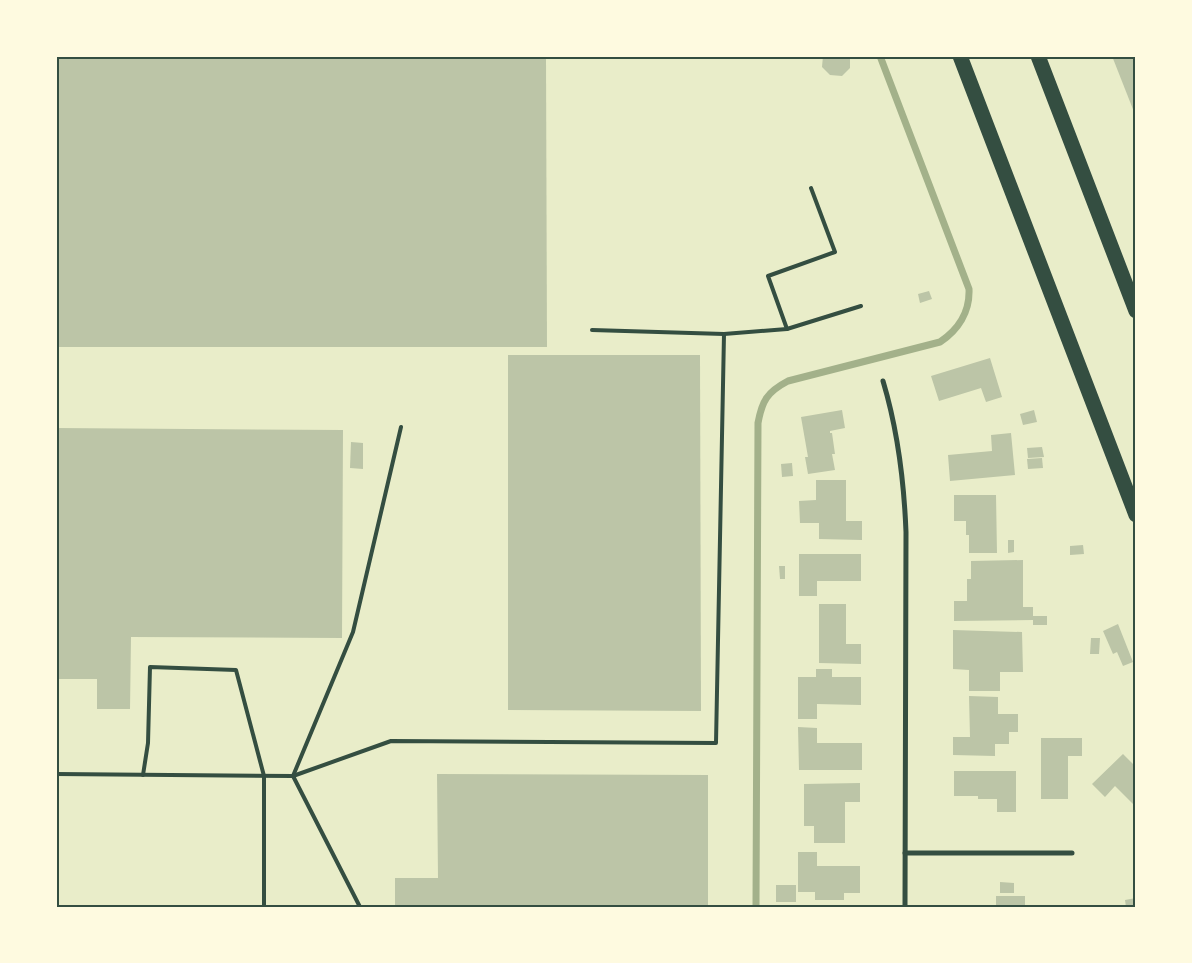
<svg xmlns="http://www.w3.org/2000/svg" width="1192" height="963" font-family="Merriweather,serif">
<rect width="100%" height="100%" fill="#e9edc9"/>
<g fill="none" stroke-linecap="round" stroke-linejoin="round">
<path stroke="#a3b18a" stroke-width="7" d="M 756,907 L 758,423 C 762,401 767,392 788,381 L 940,342 C 958,330 970,312 969,289 L 880,56"/>
</g>
<g fill="#bcc5a7">
<path d="M 56,56 L 546,56 L 547,347 L 56,347 Z"/>
<path d="M 823,56 L 850,56 L 850,68 L 842,76 L 830,75 L 822,67 Z"/>
<path d="M 1112,56 L 1136,56 L 1136,117 Z"/>
<path d="M 929,291 L 932,299 L 920,303 L 918,294 Z"/>
<path d="M 508,355 L 700,355 L 701,711 L 508,710 Z"/>
<path d="M 990,358 L 1002,397 L 986,402 L 981,388 L 939,401 L 931,376 Z"/>
<path d="M 842,410 L 845,428 L 830,431 L 830,433 L 832,433 L 835,454 L 832,454 L 835,470 L 808,474 L 805,457 L 808,457 L 801,417 Z"/>
<path d="M 1034,410 L 1037,422 L 1023,425 L 1020,414 Z"/>
<path d="M 56,428 L 343,430 L 342,638 L 131,637 L 130,709 L 97,709 L 97,679 L 56,679 Z"/>
<path d="M 1011,433 L 1015,475 L 950,481 L 948,455 L 992,451 L 991,435 Z"/>
<path d="M 351,442 L 363,443 L 363,469 L 350,468 Z"/>
<path d="M 1042,447 L 1044,457 L 1028,458 L 1027,448 Z"/>
<path d="M 1042,458 L 1043,468 L 1028,469 L 1027,459 Z"/>
<path d="M 792,463 L 793,476 L 782,477 L 781,464 Z"/>
<path d="M 816,480 L 846,480 L 846,521 L 862,521 L 862,540 L 819,539 L 819,523 L 800,523 L 799,501 L 816,500 Z"/>
<path d="M 954,495 L 996,495 L 997,553 L 969,553 L 969,535 L 966,535 L 966,521 L 954,521 Z"/>
<path d="M 1008,540 L 1014,540 L 1014,552 L 1008,553 Z"/>
<path d="M 1083,545 L 1084,554 L 1070,555 L 1070,546 Z"/>
<path d="M 799,554 L 861,554 L 861,581 L 817,581 L 817,596 L 799,596 Z"/>
<path d="M 1023,560 L 1023,607 L 1033,607 L 1033,616 L 1047,616 L 1047,625 L 1033,625 L 1033,620 L 954,621 L 954,601 L 967,601 L 967,579 L 971,579 L 971,561 Z"/>
<path d="M 779,566 L 785,566 L 785,579 L 780,579 Z"/>
<path d="M 819,604 L 846,604 L 846,644 L 861,644 L 861,664 L 819,663 Z"/>
<path d="M 1118,624 L 1133,662 L 1123,666 L 1117,652 L 1113,654 L 1103,631 Z"/>
<path d="M 953,630 L 1022,632 L 1023,672 L 1000,672 L 1000,691 L 969,691 L 969,670 L 953,669 Z"/>
<path d="M 1091,638 L 1100,638 L 1099,654 L 1090,654 Z"/>
<path d="M 816,669 L 832,669 L 832,677 L 861,677 L 861,705 L 817,704 L 817,719 L 798,719 L 798,677 L 816,677 Z"/>
<path d="M 969,696 L 998,697 L 998,714 L 1018,714 L 1018,732 L 1009,732 L 1009,744 L 995,744 L 995,756 L 953,755 L 953,737 L 970,737 Z"/>
<path d="M 798,727 L 817,728 L 817,743 L 862,743 L 862,770 L 799,770 Z"/>
<path d="M 1041,738 L 1082,738 L 1082,756 L 1068,756 L 1068,799 L 1041,799 Z"/>
<path d="M 1123,754 L 1136,767 L 1136,807 L 1115,786 L 1105,797 L 1092,784 Z"/>
<path d="M 954,771 L 1016,771 L 1016,812 L 997,812 L 997,799 L 978,799 L 978,796 L 954,796 Z"/>
<path d="M 437,774 L 708,775 L 708,907 L 395,907 L 395,878 L 438,878 Z"/>
<path d="M 860,783 L 860,802 L 845,802 L 845,843 L 814,843 L 814,826 L 804,826 L 804,784 Z"/>
<path d="M 798,852 L 817,852 L 817,866 L 860,866 L 860,893 L 844,893 L 844,900 L 815,900 L 815,892 L 798,892 Z"/>
<path d="M 1000,882 L 1014,883 L 1014,893 L 1000,893 Z"/>
<rect x="776" y="885" width="20" height="17"/>
<rect x="996" y="896" width="29" height="11"/>
<path d="M 1136,898 L 1136,907 L 1126,907 L 1125,900 Z"/>
</g>
<g fill="none" stroke-linecap="round" stroke-linejoin="round">
<g stroke="#344e41" stroke-width="4">
<path d="M 787,329 L 768,276 L 835,252 L 811,188"/>
<path d="M 592,330 L 724,334 L 787,329 L 861,306"/>
<path d="M 56,774 L 293,776 L 353,632 L 401,427"/>
<path d="M 143,775 L 148,743 L 150,667 L 236,670 L 264,776 L 264,907"/>
<path d="M 360,907 L 293,776 L 391,741 L 716,743 L 724,334"/>
</g>
<g stroke="#344e41" stroke-width="5">
<path d="M 883,381 C 898,431 904,481 906,532 L 905,907"/>
<path d="M 905,853 L 1072,853"/>
</g>
<g stroke="#344e41" stroke-width="15">
<path d="M 960,56 L 1136,515"/>
<path d="M 1038,56 L 1136,311"/>
</g>
</g>
<rect width="1192" height="963" fill="none" stroke="#fefae0" stroke-width="115"/>
<rect x="58" y="58" width="1076" height="848" fill="none" stroke="#344e41" stroke-width="2"/>
</svg>
